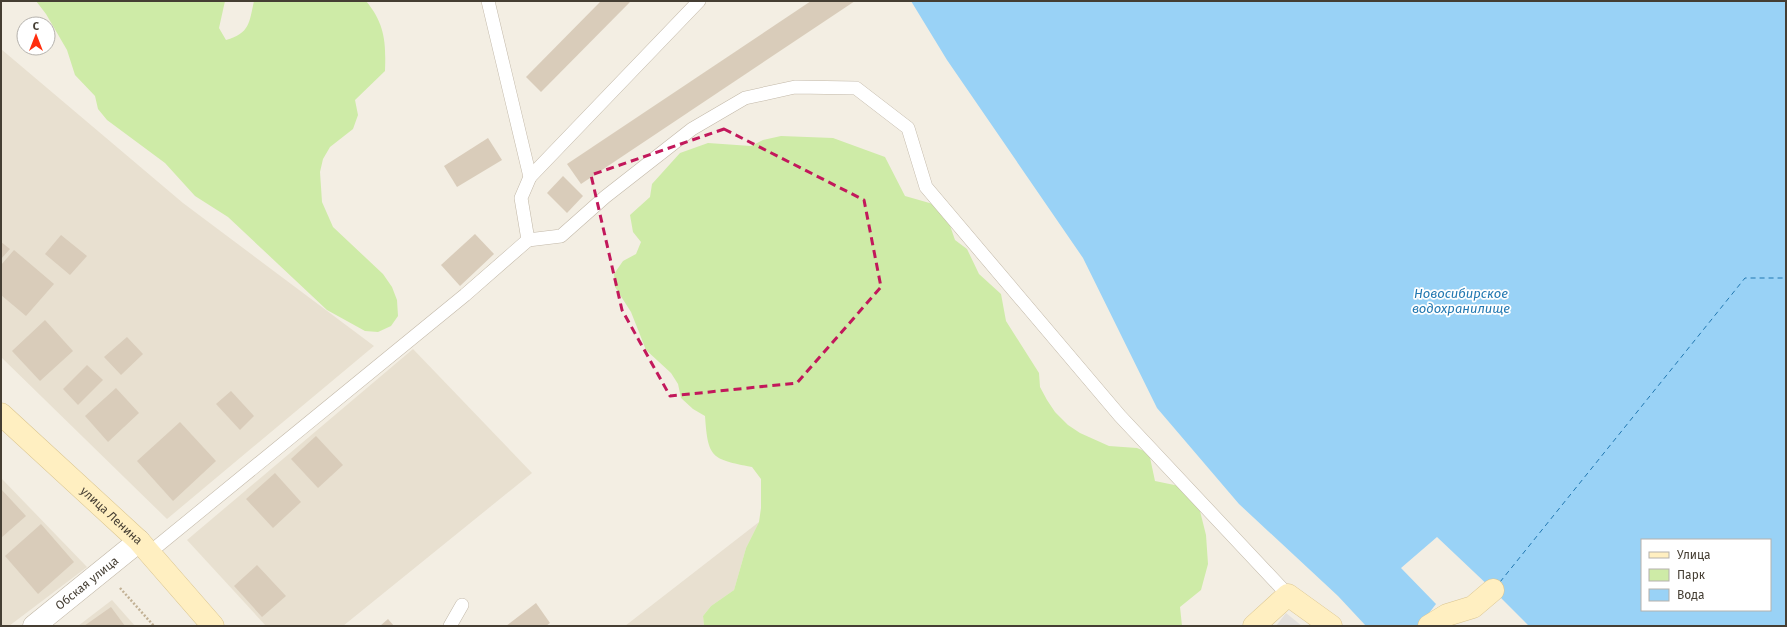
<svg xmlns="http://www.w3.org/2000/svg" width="1787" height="627" font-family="'Fira Sans',sans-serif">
<rect width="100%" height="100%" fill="#f3eee3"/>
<g fill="#e8e0d0">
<path d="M 1,49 L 183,203 L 374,346 L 167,519 L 1,357 Z"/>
<path d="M 413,349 L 532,473 L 343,626 L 266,626 L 187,540 Z"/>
<path d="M 1,478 L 87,567 L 9,626 L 1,626 Z"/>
<path d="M 759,522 L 746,548 L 734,590 L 711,606 L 703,616 L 704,626 L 625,626 Z"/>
<path d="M 112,600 L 135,626 L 78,626 Z"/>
</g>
<g fill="#ceeba7">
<path d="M 36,1 L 225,1 L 219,28 L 226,40 C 250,33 249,23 254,1 L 366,1 C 385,24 386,42 385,71 L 355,100 L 358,115 L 353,129 L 330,147 L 323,159 L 320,172 L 322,202 L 333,227 L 383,274 L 392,287 L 397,300 L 398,316 L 391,326 L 378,332 L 365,331 L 327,310 L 228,217 L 195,196 L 165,163 L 107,120 L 98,109 L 95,96 L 75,75 L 67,50 L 46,14 Z"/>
<path d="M 781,136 L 833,138 L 885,157 L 905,196 L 933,204 L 946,214 L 955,240 L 967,249 L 979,274 L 1001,294 L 1006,321 L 1039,373 L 1040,387 L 1047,400 L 1055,412 L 1068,425 L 1080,433 L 1109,446 L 1137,448 L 1149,453 L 1155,481 L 1184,487 L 1196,495 L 1206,535 L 1208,564 L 1201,590 L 1180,607 L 1182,626 L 704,626 L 703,616 L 711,606 L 734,590 L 746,548 L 759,522 L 761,508 L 761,479 L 752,467 C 711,459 708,458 705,416 L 693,409 L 681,398 L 678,384 L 671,373 L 646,350 L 631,312 L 615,287 L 614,274 L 623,261 L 636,254 L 641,242 L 633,232 L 630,215 L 650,197 L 652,184 L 680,153 L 708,143 L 751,146 L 763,140 Z"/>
</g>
<path fill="#e3e0dc" d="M 1286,613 L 1302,626 L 1276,626 Z"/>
<path fill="#99d2f6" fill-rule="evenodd" d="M 911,1 L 1786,1 L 1786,626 L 1366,626 L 1338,596 L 1239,504 L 1157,408 L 1083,258 L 947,60 ZM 1642,540 L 1770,540 L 1770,610 L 1642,610 Z"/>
<path fill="#f3eee3" d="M 1437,537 L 1493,590 L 1529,626 L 1419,626 L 1436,604 L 1401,568 Z"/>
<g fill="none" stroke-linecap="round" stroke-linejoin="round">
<path stroke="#2278b1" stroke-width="1" stroke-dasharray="5 4" stroke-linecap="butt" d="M 1500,582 L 1745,278 L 1786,278"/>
</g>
<g fill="#d9ccba">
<path d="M 601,1 L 631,1 L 541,92 L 526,77 Z"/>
<path d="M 811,1 L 855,1 L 581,184 L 567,164 Z"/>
<path d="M 488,138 L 502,160 L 457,187 L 444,166 Z"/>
<path d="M 563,176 L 583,196 L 567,213 L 547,193 Z"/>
<path d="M 475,234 L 494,254 L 460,286 L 441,265 Z"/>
<path d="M 61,235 L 87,256 L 70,275 L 45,254 Z"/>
<path d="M 1,242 L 10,249 L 1,259 Z"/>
<path d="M 14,250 L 54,284 L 26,316 L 1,295 L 1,265 Z"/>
<path d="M 45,320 L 73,351 L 40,381 L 12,351 Z"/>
<path d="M 127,337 L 143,354 L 121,375 L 104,357 Z"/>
<path d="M 87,365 L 103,380 L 78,405 L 63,389 Z"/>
<path d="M 116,388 L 139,413 L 108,442 L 85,416 Z"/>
<path d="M 231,391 L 254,416 L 240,430 L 216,404 Z"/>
<path d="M 180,422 L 216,461 L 173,501 L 137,461 Z"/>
<path d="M 316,436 L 343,465 L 318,488 L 291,459 Z"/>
<path d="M 275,473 L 301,502 L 273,528 L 246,499 Z"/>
<path d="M 1,489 L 26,516 L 1,538 Z"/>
<path d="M 41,524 L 74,562 L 38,594 L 5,556 Z"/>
<path d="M 257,565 L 286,596 L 262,617 L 234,586 Z"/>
<path d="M 536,603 L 550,623 L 546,626 L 506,626 Z"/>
<path d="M 111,607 L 125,626 L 84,626 Z"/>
<path d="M 388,619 L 394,626 L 380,626 Z"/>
</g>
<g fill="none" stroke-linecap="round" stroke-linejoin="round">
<g stroke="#c2b8a8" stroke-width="14">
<g id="lane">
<path d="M 488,1 L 530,177"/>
<path d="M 528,240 L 561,236 L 605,197 L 692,129 L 745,98 L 795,87 L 856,88 L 908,128 L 926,187 L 1120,416 L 1288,595"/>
<path d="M 149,553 L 465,295 L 528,240 L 521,198 L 530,177 L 699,1"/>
<path d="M 450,626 L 462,605"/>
</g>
</g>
<g stroke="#c2b8a8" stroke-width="23">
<g id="street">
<path id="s1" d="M 34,626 L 139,541"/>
</g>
</g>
<g stroke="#dac590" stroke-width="23">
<g id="secondary">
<path id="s2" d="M 1,414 L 139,541 L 213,626"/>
<path d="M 1254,626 L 1288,595 L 1331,626"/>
<path d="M 1429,626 L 1447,615 L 1473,607 L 1493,590"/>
</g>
</g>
<path stroke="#c2b195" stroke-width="2.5" stroke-dasharray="2 2" stroke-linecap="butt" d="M 120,588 L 154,626"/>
<use href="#lane" stroke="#fff" stroke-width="13"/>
<use href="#street" stroke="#fff" stroke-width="22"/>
<use href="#secondary" stroke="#ffefc1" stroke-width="22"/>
</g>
<path fill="none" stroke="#c2185b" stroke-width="3" stroke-dasharray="8 5" stroke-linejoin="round" d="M 724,129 L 864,200 L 881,287 L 797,383 L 670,396 L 622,310 L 591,175 Z"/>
<g text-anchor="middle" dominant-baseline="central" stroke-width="3.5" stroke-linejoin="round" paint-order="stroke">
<g font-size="12" fill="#453e33" stroke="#fff">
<text stroke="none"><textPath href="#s2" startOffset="150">улица Ленина</textPath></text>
<text stroke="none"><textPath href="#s1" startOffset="68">Обская улица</textPath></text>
</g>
<g font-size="13" font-style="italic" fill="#2278b1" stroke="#fff">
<text x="1461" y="293">Новосибирское<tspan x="1461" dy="15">водохранилище</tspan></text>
</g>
</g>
<rect width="1787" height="627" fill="none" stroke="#453e33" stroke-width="4"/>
<rect x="1641" y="539" width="130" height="72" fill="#ffffff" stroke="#b5b2ad"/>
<rect x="1649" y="552" width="20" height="6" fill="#ffefc1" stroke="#b5b2ad"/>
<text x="1677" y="559" font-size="12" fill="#453e33">Улица</text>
<rect x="1649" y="569" width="20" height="12" fill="#ceeba7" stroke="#b5b2ad"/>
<text x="1677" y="579" font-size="12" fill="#453e33">Парк</text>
<rect x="1649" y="589" width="20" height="12" fill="#99d2f6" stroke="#b5b2ad"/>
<text x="1677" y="599" font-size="12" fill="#453e33">Вода</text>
<g transform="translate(36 36)"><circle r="19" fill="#ffffff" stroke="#b5b2ad"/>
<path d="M0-3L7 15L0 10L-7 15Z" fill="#ff2e0e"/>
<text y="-6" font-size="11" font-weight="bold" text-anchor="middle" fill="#453e33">С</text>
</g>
</svg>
